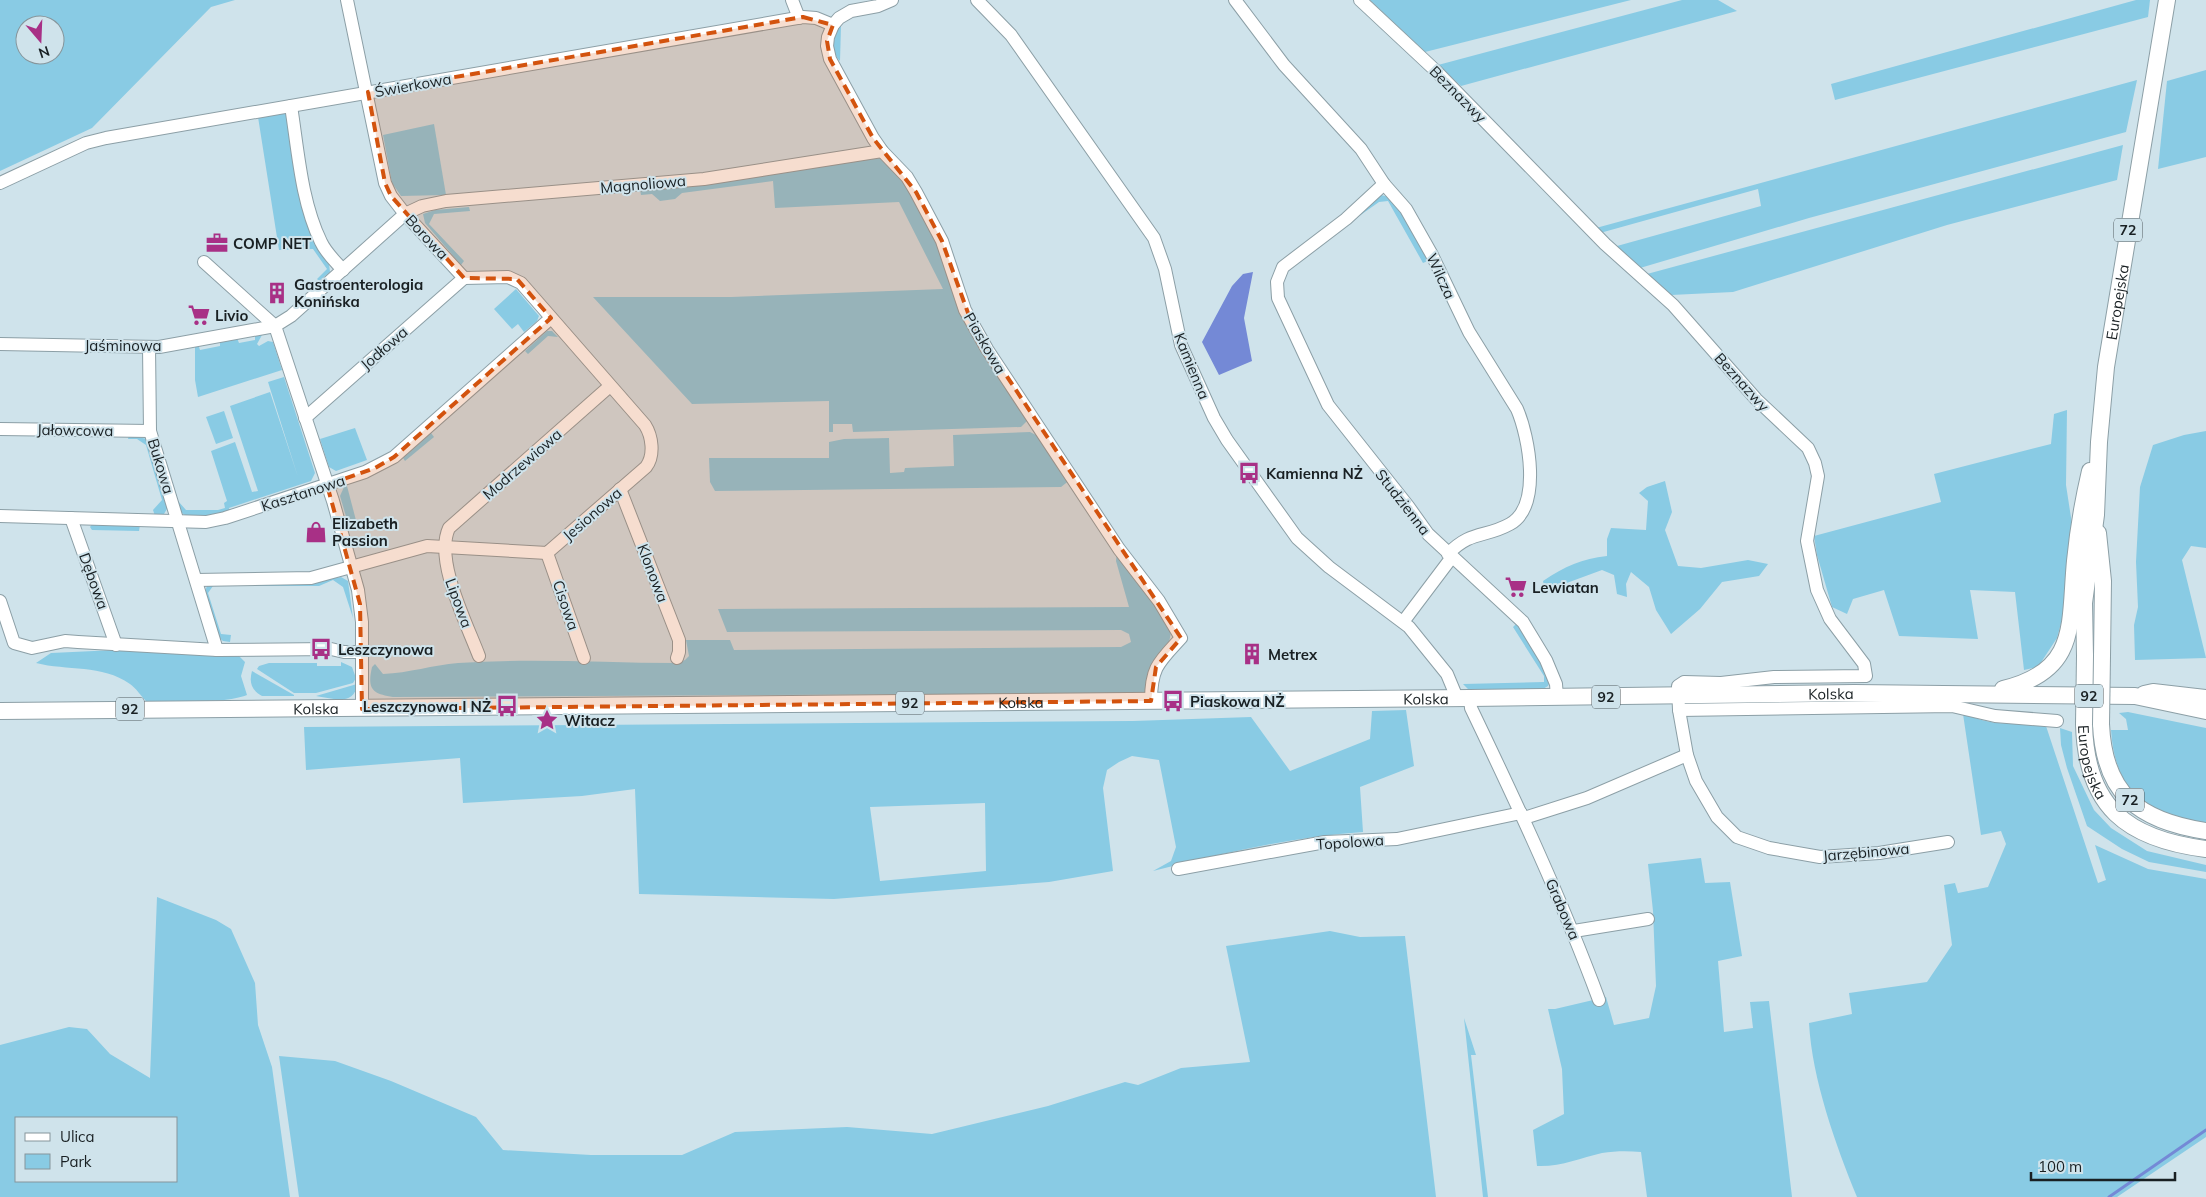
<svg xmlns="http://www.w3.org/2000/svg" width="2206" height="1197" font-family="Mulish,sans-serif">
<rect width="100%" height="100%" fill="#cfe3eb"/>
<g fill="#89cbe4" fill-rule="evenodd">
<path d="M 0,0 L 235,0 L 211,7 L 92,128 L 0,171 ZM 25,25 L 55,25 L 55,55 L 25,55 Z"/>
<path d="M 1370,0 L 1631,0 L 1425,52 Z"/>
<path d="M 1682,0 L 1718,0 L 1737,11 L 1461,86 L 1438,65 Z"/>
<path d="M 2136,0 L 2150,0 L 2148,17 L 1835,100 L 1831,84 Z"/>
<path d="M 841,25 L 840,61 C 830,52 833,35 841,25 Z"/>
<path d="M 2206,70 L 2206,157 L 2158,169 L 2167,81 Z"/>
<path d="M 2137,80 L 2126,132 L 1809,218 L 1640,268 L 1617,246 L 1761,206 L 1758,189 L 1600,233 L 1596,228 Z"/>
<path d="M 289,112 L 295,148 L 332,262 L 329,264 L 330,272 L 319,281 L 317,279 L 327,269 L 313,249 L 279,250 L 258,117 Z"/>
<path d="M 434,124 L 446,195 L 401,196 L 392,183 L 383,135 Z"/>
<path d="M 2123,145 L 2117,180 L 1947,225 L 1733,292 L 1671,295 L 1647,274 Z"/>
<path d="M 880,158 L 913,191 L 949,270 L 1029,419 L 1021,427 L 853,432 L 852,424 L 833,424 L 833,432 L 829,432 L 829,401 L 692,404 L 593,297 L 731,297 L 943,289 L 899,202 L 775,208 L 773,181 L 682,193 L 675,199 L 660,201 L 652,194 L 641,195 L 640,190 Z"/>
<path d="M 1381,195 L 1393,198 L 1430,260 L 1423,263 L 1388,201 L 1379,202 L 1352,221 Z"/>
<path d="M 469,207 L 470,211 L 434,214 L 429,224 L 464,261 L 461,265 L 425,223 L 423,214 L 435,210 Z"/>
<path d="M 516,289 L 539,316 L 537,321 L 524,332 L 518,324 L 512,329 L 494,309 Z"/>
<path d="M 547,331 L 552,331 L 558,337 L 548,336 L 528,354 L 525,351 Z"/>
<path d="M 262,335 L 257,344 L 259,346 L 268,341 L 273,342 L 282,370 L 198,397 L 195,380 L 195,347 L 199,347 L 200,350 L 220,346 L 220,342 L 237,338 L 239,343 L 255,340 L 255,336 Z"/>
<path d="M 284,377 L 315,473 L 311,481 L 229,508 L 230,512 C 218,516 193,522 182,513 C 177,509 174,498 172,491 L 175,490 L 178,501 L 186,510 L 218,510 L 225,508 L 224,503 L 227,501 L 211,451 L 235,442 L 252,492 L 258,491 L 230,406 L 270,392 L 298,477 L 268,382 Z"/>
<path d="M 2067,410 L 2066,485 L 2072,524 L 2063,616 L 2057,638 L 2038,667 L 2024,670 L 2015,592 L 1970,590 L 1978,639 L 1899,636 L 1884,590 L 1853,599 L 1847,614 L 1832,607 L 1817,555 L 1814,536 L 1941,502 L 1934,474 L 2051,444 L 2054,414 Z"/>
<path d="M 224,411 L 233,438 L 216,444 L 206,417 Z"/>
<path d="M 355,428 L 367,460 L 336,471 L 329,467 L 320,439 Z"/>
<path d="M 2206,431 L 2206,548 L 2191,546 L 2182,560 L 2206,658 L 2135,660 L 2134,625 L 2138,607 L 2136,562 L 2140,487 L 2153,445 L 2184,435 Z"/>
<path d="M 1030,432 L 1042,438 L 1070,480 L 1061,487 L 715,491 L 710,482 L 709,458 L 829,458 L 829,442 L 844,439 L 889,438 L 890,473 L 904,472 L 905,468 L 954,466 L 953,435 Z"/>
<path d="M 431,433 L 434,437 L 405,461 L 403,458 Z"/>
<path d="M 129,435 L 147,439 L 168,507 L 164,514 L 155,516 L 153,510 L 162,500 L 146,445 L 137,439 L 128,439 Z"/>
<path d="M 1665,481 L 1672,512 L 1665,530 L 1678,566 L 1701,568 L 1748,560 L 1768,564 L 1759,576 L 1722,582 L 1700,609 L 1671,634 L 1656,610 L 1649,587 L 1631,572 L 1626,584 L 1627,597 L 1617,594 L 1614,575 L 1602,570 L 1545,591 L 1543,581 C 1565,566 1582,559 1607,556 L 1607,539 L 1611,528 L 1646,530 L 1648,501 L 1639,493 L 1647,487 Z"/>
<path d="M 347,486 L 358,528 L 350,530 L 340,496 L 344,487 Z"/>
<path d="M 92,524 L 140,525 L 139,531 L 92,530 L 90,527 Z"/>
<path d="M 1117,551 L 1159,608 L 1171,632 L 1169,643 L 1147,678 L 1145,693 L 393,697 C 372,694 367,689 372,667 L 375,664 L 383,674 C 409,673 433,665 458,663 C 531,658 604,663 677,663 L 685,660 L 689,656 L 686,640 L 730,640 L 734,650 L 1121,647 L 1131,642 L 1129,634 L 1121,630 L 727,632 L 718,609 L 1129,607 L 1116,561 Z"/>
<path d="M 335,576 L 336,578 L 341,577 L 348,581 L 353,618 L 343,587 L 333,580 L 319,586 L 213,586 L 208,593 L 221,634 L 231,635 L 230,642 L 223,641 L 217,636 L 204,594 L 207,586 Z"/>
<path d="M 1515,620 L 1526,633 L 1550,681 L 1548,686 L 1543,689 L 1469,690 L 1463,684 L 1544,682 L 1544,676 L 1513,627 L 1516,624 L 1513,622 Z"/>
<path d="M 116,650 C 156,653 196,656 236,653 L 245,662 L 241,676 L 247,695 C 225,704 171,701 146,701 C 141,696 136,688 130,684 C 102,664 67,671 36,663 L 51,653 Z"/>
<path d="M 341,662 L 352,667 L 356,678 L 353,683 L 316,693 L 294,693 L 257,669 L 259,666 L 269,663 L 317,663 L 317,666 L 341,666 Z"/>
<path d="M 252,671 L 294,695 L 294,696 L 262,696 C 251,690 249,682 252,671 Z"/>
<path d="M 357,684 C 355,707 331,698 316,696 Z"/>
<path d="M 1406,710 L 1414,766 L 1360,787 L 1363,832 C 1291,837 1223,853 1153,871 L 1171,861 L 1176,847 L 1159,760 L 1132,756 L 1119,762 L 1107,770 L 1103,788 L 1113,871 L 1049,882 L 834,899 L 639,894 L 635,789 L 582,796 L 463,803 L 460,758 L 306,770 L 304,727 L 1133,721 L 1251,717 L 1290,771 L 1370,739 L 1372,711 ZM 985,803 L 986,871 L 880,881 L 870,807 Z"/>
<path d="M 2128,712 L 2206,728 L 2206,824 C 2195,822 2182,821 2172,818 C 2129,801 2114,773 2111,730 L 2128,730 L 2126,719 L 2119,713 Z"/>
<path d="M 1963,714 C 1975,718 1986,722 1998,723 C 2014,724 2031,720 2046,726 L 2098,883 L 2106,880 L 2095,845 L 2148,869 L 2206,879 L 2206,1137 L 2117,1197 L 1857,1197 C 1836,1146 1812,1079 1809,1023 L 1852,1014 L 1849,993 L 1927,982 L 1952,945 L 1944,885 L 1955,883 L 1958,893 L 1988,887 L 2006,844 L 2001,831 L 1981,835 Z"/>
<path d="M 2060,728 L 2072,732 L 2073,766 L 2094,810 L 2111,828 L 2147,851 L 2206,865 L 2206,872 L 2149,862 L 2122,849 L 2087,826 L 2067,768 L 2061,745 Z"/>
<path d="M 1701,858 L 1705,883 L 1730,882 L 1742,956 L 1718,961 L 1724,1032 L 1753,1028 L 1750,1002 L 1769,1001 L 1792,1197 L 1647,1197 L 1641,1152 C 1628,1151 1615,1151 1602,1153 C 1580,1158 1561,1167 1537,1166 L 1533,1130 L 1564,1114 L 1562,1069 L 1548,1009 L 1555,1009 L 1606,997 L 1614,1025 L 1649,1018 L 1656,986 L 1653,911 L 1648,864 Z"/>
<path d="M 157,897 L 216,920 L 231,929 L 255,983 L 258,1025 L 272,1067 L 290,1197 L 0,1197 L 0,1045 L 69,1027 L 87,1029 L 110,1054 L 150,1078 ZM 176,1118 L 176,1181 L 16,1181 L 16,1118 Z"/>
<path d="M 1330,931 L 1360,937 L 1405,936 L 1436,1197 L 299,1197 L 279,1056 L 335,1061 L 391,1081 L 476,1117 L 503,1150 L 591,1155 L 682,1155 L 735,1132 L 847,1127 L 932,1134 L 1048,1106 L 1125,1082 L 1138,1085 L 1181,1068 L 1250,1062 L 1226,946 Z"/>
<path d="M 1464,1018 L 1476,1055 L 1471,1055 L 1488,1197 L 1483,1197 Z"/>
</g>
<path fill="#7489d6" d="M 1253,272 L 1244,318 L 1252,361 L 1219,375 L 1202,342 L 1232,286 L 1243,274 Z"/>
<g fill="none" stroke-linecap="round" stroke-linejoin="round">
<path stroke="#7489d6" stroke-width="3" d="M 2109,1197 L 2206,1130"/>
<g stroke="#8c9fa6" stroke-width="14">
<g id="minor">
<path d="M 347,0 L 385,183 L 391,196 L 405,214 L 464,278"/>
<path d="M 792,0 L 799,18"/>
<path d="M 892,0 L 878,6 L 851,11 L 839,18 L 833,25 L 828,37 L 827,46 L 830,59 L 873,138 L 882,151 L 907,177 L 916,192 L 942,241 L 965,310 L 987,349 L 1119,549 L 1159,601 L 1181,638 C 1159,662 1151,667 1151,701"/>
<path d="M 977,0 L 1011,35 L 1154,238 L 1165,269 L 1181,345 L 1214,418 L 1227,440 L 1297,538 L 1329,567 L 1409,627 L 1447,674 L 1457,698"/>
<path d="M 1235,0 L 1284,65 L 1361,149 L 1384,184 L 1406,209 L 1432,255 L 1469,332 L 1517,409 C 1529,437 1542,506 1510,524 C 1485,538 1471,530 1448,554"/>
<path d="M 1360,0 L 1436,71 L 1605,244 L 1673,305 L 1756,399 L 1808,448 L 1815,463 L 1818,476 L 1807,541 L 1817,590 L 1830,619 L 1864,664 L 1866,676 L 1774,677 L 1721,683 L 1684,682 L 1678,686 L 1679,710 L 1687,755 L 1696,781 L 1717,817 L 1737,837 L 1769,848 L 1820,857 L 1879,853 L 1948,842"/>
<path d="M 291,106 C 298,150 301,201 321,242 C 326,253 335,261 343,270"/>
<path d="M 0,183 L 86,143 L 106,138 L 803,17 L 816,18 L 833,25"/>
<path d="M 1384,184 L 1346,219 L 1283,267 L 1277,282 L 1278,298 L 1328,405 L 1408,506 L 1428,534 L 1523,622 L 1546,660 L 1556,684 L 1557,697"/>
<path d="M 204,262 L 275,326"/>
<path d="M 0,344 L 159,347 L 275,326"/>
<path d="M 149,347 L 150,431 L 217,650"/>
<path d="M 305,418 L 464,278"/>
<path d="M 0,429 L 150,431"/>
<path d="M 620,489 L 679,640 L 679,652 L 677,658"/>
<path d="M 0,516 L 206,522 L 225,518 L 365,472 L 394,457 L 551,318"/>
<path d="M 71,518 L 116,645"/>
<path d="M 547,553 L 584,658"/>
<path d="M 196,580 L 311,578 L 427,546 L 547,553 L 646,467 C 655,455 652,436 645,425 L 521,283 L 508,277 L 464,278"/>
<path d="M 0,601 L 14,643 L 32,648 L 65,641 L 78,642 L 217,650 L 331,649 L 344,652 L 362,652"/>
<path d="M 1403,622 L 1452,557"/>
<path d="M 479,656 C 467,624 434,560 449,528 L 610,386"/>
<path d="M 1470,698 L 1471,708 C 1517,804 1562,900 1599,1000"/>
<path d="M 362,709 L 362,622 L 358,590 L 333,501 L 275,326 L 291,316 L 405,214 L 422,206 L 446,201 L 704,179 L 882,151"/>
<path d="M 1679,710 L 1952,706 L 1995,716 L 2057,721"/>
<path d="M 1524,818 L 1587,798 L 1687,755"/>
<path d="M 1178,869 L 1325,842 L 1397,839 L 1521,813"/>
<path d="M 1574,931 L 1648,919"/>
</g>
</g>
<g stroke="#8c9fa6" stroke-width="18">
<g id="major">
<path d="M 2098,533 L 2103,581 L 2102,656"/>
<path id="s1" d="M 2085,656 L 2084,603 L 2096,515 L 2099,442 L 2106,367 L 2167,0"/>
<path d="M 2003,689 C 2079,671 2069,624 2075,561 C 2078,530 2083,501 2090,471"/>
<path d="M 2144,694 L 2153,692 L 2206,698"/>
<path id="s2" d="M 0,711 L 1470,698 L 1854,693 L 2135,696 L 2206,711"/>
<path id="s3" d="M 2084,724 C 2086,807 2127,839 2206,849"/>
<path d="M 2101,724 C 2104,794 2139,821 2206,831"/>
</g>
</g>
<use href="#minor" stroke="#fff" stroke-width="12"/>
<use href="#major" stroke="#fff" stroke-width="16"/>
<g stroke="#8c9fa6" stroke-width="18" stroke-linecap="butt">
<g id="major-bridge">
<path d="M 2084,724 L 2085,656"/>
<path d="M 2101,724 L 2102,656"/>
</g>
</g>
<use href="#major-bridge" stroke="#fff" stroke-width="16"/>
</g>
<path fill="#d3530e" fill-opacity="0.2" stroke="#d3530e" stroke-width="4" stroke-dasharray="10 6" stroke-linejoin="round" d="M 803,17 L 833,25 L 827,41 L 830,59 L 873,138 L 916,192 L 942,241 L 972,324 L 1181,638 L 1156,667 L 1151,701 L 362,709 L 360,604 L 327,485 L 375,468 L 394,457 L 551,318 L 517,279 L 464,278 L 391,196 L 385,183 L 368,92 Z"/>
<defs>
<g id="office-bare" transform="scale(1.725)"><path d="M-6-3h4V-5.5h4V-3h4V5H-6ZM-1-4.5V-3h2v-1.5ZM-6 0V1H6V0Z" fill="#a83086" stroke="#cfe3eb" stroke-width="2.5" paint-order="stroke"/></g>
<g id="building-bare" transform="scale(1.725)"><path d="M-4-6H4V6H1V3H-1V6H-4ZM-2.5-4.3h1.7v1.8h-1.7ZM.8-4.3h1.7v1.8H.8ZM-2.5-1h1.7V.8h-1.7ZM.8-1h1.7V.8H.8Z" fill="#a83086" stroke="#cfe3eb" stroke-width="2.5" paint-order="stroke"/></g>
<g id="supermarket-bare" transform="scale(1.725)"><path d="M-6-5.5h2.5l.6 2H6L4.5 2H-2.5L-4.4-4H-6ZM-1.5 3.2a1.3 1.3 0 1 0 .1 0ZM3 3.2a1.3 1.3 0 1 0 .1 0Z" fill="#a83086" stroke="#cfe3eb" stroke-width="2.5" paint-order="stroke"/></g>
<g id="bus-bare" transform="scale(1.725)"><path d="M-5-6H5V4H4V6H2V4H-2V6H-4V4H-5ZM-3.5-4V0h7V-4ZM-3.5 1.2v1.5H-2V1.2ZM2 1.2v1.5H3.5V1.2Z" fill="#a83086" stroke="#cfe3eb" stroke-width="2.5" paint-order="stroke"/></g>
<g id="shop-bare" transform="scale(1.725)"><path d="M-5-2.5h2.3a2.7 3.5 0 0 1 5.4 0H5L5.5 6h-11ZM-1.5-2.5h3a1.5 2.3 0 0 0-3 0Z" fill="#a83086" stroke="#cfe3eb" stroke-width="2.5" paint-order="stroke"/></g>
<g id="sight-bare" transform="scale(1.725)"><path d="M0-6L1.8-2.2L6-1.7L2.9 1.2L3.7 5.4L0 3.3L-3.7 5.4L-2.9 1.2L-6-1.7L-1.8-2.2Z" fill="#a83086" stroke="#cfe3eb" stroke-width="2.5" paint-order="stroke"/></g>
</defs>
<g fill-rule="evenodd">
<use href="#office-bare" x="217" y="243"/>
<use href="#building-bare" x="277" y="293"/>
<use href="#supermarket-bare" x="199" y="315"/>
<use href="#bus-bare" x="1249" y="473"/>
<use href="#shop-bare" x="316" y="532"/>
<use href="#supermarket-bare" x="1516" y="587"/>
<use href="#bus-bare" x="321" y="649"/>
<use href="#building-bare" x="1252" y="654"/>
<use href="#bus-bare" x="1173" y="701"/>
<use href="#bus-bare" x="507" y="706"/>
<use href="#sight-bare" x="547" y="720"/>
</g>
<g text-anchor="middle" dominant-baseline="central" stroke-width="4" stroke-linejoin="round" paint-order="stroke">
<g fill="#cfe3eb" stroke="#505a5f" stroke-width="1">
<rect x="2114" y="218.5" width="28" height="23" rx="4"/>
<rect x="2075" y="684.5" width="28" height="23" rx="4"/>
<rect x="1592" y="685.5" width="28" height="23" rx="4"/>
<rect x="896" y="691.5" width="28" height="23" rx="4"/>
<rect x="116" y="697.5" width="28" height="23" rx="4"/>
<rect x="2116" y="788.5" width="28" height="23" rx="4"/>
</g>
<g font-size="14" font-weight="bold" fill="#192023">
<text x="2128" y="230">72</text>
<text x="2089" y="696">92</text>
<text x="1606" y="697">92</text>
<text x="910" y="703">92</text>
<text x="130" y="709">92</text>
<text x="2130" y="800">72</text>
</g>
<g font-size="15" fill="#192023" stroke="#cfe3eb">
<text transform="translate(413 85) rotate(-10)">Świerkowa</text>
<text transform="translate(1458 94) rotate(45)">Beznazwy</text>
<text transform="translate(643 184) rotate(-5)">Magnoliowa</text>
<text transform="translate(427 237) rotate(47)">Borowa</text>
<text transform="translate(1441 276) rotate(65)">Wilcza</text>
<text stroke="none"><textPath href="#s1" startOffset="356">Europejska</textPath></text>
<text transform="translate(985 343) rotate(60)">Piaskowa</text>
<text x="123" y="345">Jaśminowa</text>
<text transform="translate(384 348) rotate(-41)">Jodłowa</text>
<text transform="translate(1192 366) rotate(68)">Kamienna</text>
<text transform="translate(1742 382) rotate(48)">Beznazwy</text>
<text transform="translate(75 430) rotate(1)">Jałowcowa</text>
<text transform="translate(522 464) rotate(-41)">Modrzewiowa</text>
<text transform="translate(161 466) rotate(73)">Bukowa</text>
<text transform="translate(303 493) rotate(-18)">Kasztanowa</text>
<text transform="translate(1403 502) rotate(52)">Studzienna</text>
<text transform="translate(592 514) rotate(-41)">Jesionowa</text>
<text transform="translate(653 573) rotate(69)">Klonowa</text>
<text transform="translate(94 581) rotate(70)">Dębowa</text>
<text transform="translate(459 603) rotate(70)">Lipowa</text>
<text transform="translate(566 605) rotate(71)">Cisowa</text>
<text stroke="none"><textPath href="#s2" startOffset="1831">Kolska</textPath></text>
<text stroke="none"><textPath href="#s2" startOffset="1426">Kolska</textPath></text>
<text stroke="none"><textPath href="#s2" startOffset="1021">Kolska</textPath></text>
<text stroke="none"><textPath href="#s2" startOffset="316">Kolska</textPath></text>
<text stroke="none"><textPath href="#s3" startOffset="39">Europejska</textPath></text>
<text transform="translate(1350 842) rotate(-4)">Topolowa</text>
<text transform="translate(1866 852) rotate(-5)">Jarzębinowa</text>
<text transform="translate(1563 909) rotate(67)">Grabowa</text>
</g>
<g font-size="15" font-weight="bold" fill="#192023" stroke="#cfe3eb" text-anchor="start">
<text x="233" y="243">COMP NET</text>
<text x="294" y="284">Gastroenterologia<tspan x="294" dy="17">Konińska</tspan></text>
<text x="215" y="315">Livio</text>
<text x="1266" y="473">Kamienna NŻ</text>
<text x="332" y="523">Elizabeth<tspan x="332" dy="17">Passion</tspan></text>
<text x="1532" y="587">Lewiatan</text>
<text x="338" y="649">Leszczynowa</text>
<text x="1268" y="654">Metrex</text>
<text x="1190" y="701">Piaskowa NŻ</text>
<text x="491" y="706" text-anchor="end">Leszczynowa I NŻ</text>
<text x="564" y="720">Witacz</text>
</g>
</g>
<rect x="15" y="1117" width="162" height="65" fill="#cfe3eb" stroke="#86959b"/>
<rect x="25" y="1133" width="25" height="8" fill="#ffffff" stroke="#86959b"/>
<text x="60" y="1142" font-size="15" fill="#192023">Ulica</text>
<rect x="25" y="1154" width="25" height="15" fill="#89cbe4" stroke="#86959b"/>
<text x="60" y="1167" font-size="15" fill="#192023">Park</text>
<g transform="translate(40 40) rotate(161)"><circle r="24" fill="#cfe3eb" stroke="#86959b"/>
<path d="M0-4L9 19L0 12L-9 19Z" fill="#a83086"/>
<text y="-8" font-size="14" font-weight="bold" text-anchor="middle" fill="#192023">N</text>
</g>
<path d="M2031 1172v8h144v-8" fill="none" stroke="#192023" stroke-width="2.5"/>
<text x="2038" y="1172" font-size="15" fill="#192023" stroke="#cfe3eb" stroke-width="4" paint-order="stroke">100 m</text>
</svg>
